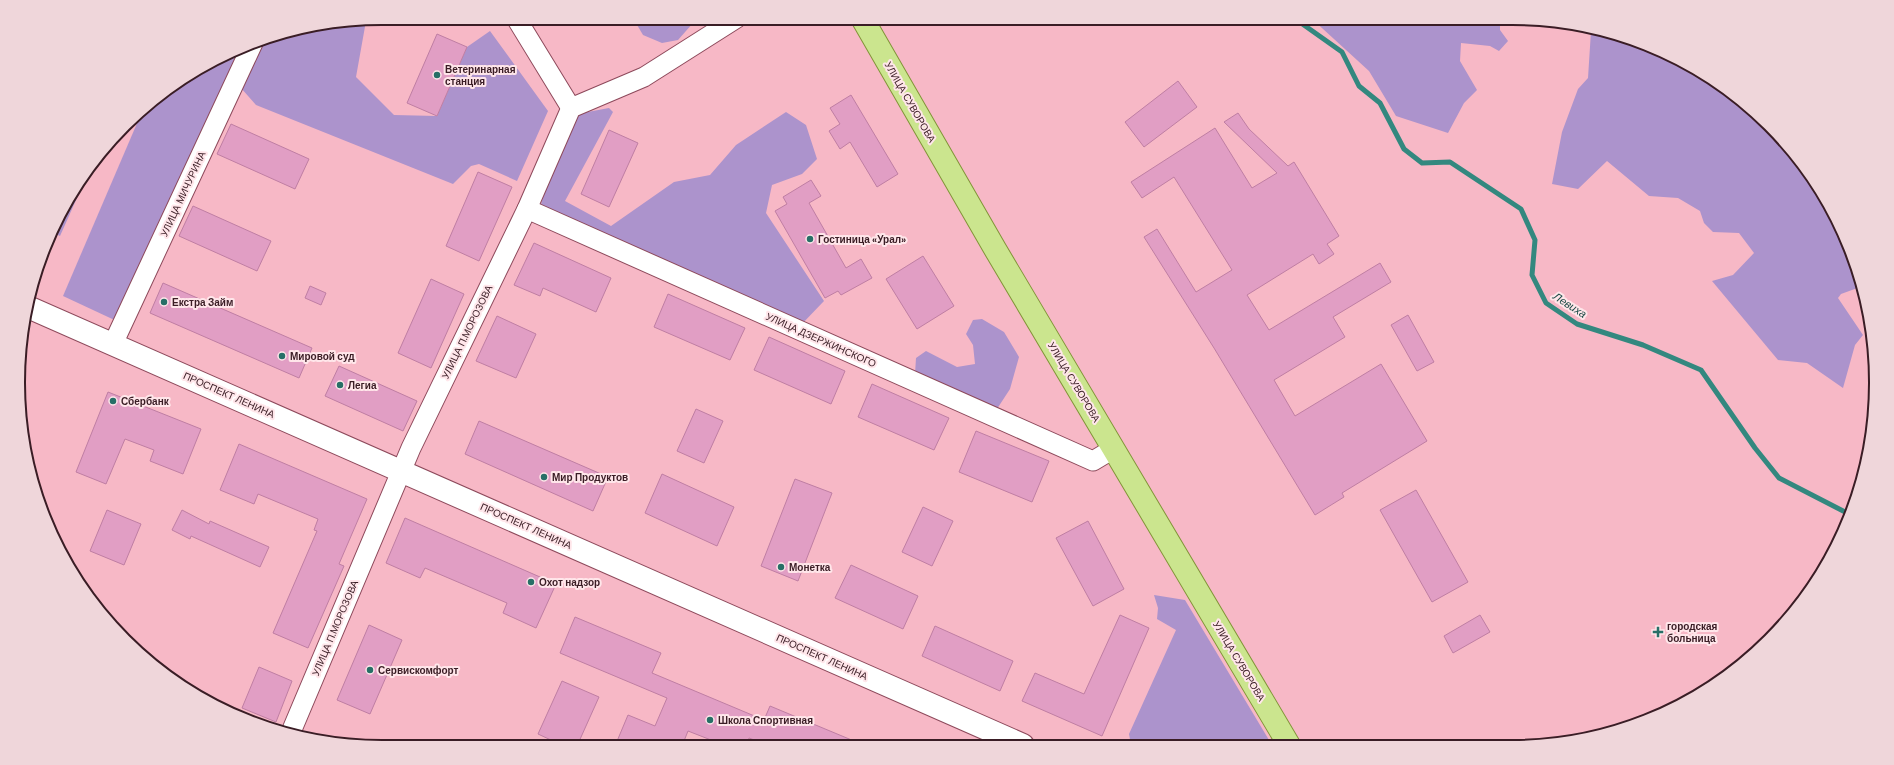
<svg xmlns="http://www.w3.org/2000/svg" width="1894" height="765" font-family="'DM Sans',sans-serif">
<rect width="100%" height="100%" fill="#f7b8c6"/>
<g fill="#ac93cc">
<path d="M 633,18 L 692,18 L 693,23 L 678,40 L 662,43 L 643,35 Z"/>
<path d="M 1311,18 L 1500,18 L 1500,30 L 1508,41 L 1499,51 L 1490,46 L 1461,43 L 1460,61 L 1477,90 L 1464,103 L 1448,133 L 1396,116 L 1369,71 Z"/>
<path d="M 366,21 L 356,77 L 394,115 L 437,116 L 467,47 L 490,31 L 548,111 L 517,181 L 479,164 L 471,166 L 453,184 L 256,105 L 241,88 L 258,41 L 265,37 Z"/>
<path d="M 1591,31 L 1628,37 L 1694,67 L 1752,108 L 1801,160 L 1838,221 L 1863,286 L 1841,294 L 1838,298 L 1863,335 L 1855,345 L 1843,388 L 1807,363 L 1778,360 L 1712,281 L 1733,275 L 1754,253 L 1739,233 L 1713,232 L 1704,223 L 1700,211 L 1678,198 L 1649,196 L 1607,161 L 1578,189 L 1552,184 L 1562,132 L 1578,89 L 1588,78 Z"/>
<path d="M 249,45 L 123,324 L 63,296 L 144,107 L 200,67 Z"/>
<path d="M 609,108 L 613,112 L 565,201 L 611,226 L 674,182 L 710,175 L 736,145 L 786,112 L 806,125 L 817,159 L 802,174 L 772,185 L 766,213 L 824,301 L 800,326 L 540,208 L 546,186 L 577,114 Z"/>
<path d="M 85,180 L 60,236 L 52,232 L 67,200 Z"/>
<path d="M 982,319 L 1004,332 L 1019,357 L 1010,389 L 995,412 L 915,374 L 916,358 L 926,351 L 957,367 L 975,364 L 973,345 L 966,334 L 973,320 Z"/>
<path d="M 1154,595 L 1185,600 L 1272,745 L 1131,745 L 1129,734 L 1176,630 L 1157,619 L 1158,608 Z"/>
</g>
<g fill="none" stroke-linecap="round" stroke-linejoin="round">
<path stroke="#33887f" stroke-width="5" d="M 1294,18 L 1342,52 L 1359,86 L 1380,103 L 1404,149 L 1422,163 L 1450,162 L 1521,209 L 1535,240 L 1532,275 L 1546,303 L 1577,324 L 1643,345 L 1701,370 L 1755,448 L 1779,478 L 1849,514"/>
</g>
<g fill="#e19ec4" stroke="#bf7ea3">
<path d="M 437,34 L 467,47 L 437,116 L 407,103 Z"/>
<path d="M 1178,81 L 1197,107 L 1144,147 L 1125,122 Z"/>
<path d="M 851,95 L 898,174 L 877,187 L 850,142 L 840,149 L 829,131 L 840,124 L 830,108 Z"/>
<path d="M 1238,113 L 1249,129 L 1288,166 L 1294,162 L 1339,236 L 1327,244 L 1334,254 L 1319,264 L 1313,254 L 1247,295 L 1269,330 L 1380,263 L 1391,282 L 1333,317 L 1345,337 L 1274,380 L 1295,416 L 1381,364 L 1427,441 L 1342,493 L 1344,497 L 1315,515 L 1214,348 L 1144,237 L 1157,229 L 1196,292 L 1232,270 L 1174,177 L 1142,198 L 1131,182 L 1215,128 L 1252,188 L 1277,173 L 1224,122 Z"/>
<path d="M 231,124 L 309,159 L 295,189 L 217,154 Z"/>
<path d="M 609,130 L 638,143 L 609,207 L 581,194 Z"/>
<path d="M 478,172 L 512,187 L 479,261 L 446,246 Z"/>
<path d="M 811,180 L 821,196 L 809,203 L 846,268 L 861,259 L 872,278 L 841,295 L 838,291 L 825,298 L 775,211 L 787,204 L 783,197 Z"/>
<path d="M 193,206 L 271,241 L 257,271 L 179,236 Z"/>
<path d="M 534,243 L 611,278 L 596,312 L 543,288 L 540,296 L 514,285 Z"/>
<path d="M 923,256 L 954,306 L 917,329 L 886,279 Z"/>
<path d="M 431,279 L 464,294 L 431,368 L 398,353 Z"/>
<path d="M 163,283 L 312,348 L 299,378 L 150,313 Z"/>
<path d="M 310,286 L 326,293 L 321,305 L 305,298 Z"/>
<path d="M 668,294 L 745,328 L 730,360 L 654,327 Z"/>
<path d="M 1408,315 L 1434,362 L 1417,371 L 1391,325 Z"/>
<path d="M 497,316 L 536,334 L 516,378 L 476,361 Z"/>
<path d="M 769,337 L 845,371 L 831,404 L 754,370 Z"/>
<path d="M 339,366 L 417,401 L 403,431 L 325,396 Z"/>
<path d="M 872,384 L 949,418 L 934,450 L 858,417 Z"/>
<path d="M 108,392 L 201,429 L 183,474 L 150,461 L 154,450 L 125,439 L 106,484 L 76,472 Z"/>
<path d="M 696,409 L 723,421 L 704,463 L 677,451 Z"/>
<path d="M 479,421 L 608,477 L 593,511 L 465,454 Z"/>
<path d="M 976,431 L 1049,461 L 1032,502 L 959,472 Z"/>
<path d="M 239,444 L 367,499 L 339,564 L 344,566 L 308,648 L 273,633 L 317,531 L 314,530 L 318,519 L 258,494 L 254,504 L 220,490 Z"/>
<path d="M 662,474 L 734,507 L 717,546 L 645,513 Z"/>
<path d="M 795,479 L 832,493 L 798,581 L 761,566 Z"/>
<path d="M 1416,490 L 1468,582 L 1432,602 L 1380,510 Z"/>
<path d="M 923,507 L 953,521 L 932,566 L 902,552 Z"/>
<path d="M 107,510 L 141,524 L 124,565 L 90,551 Z"/>
<path d="M 182,510 L 209,524 L 210,521 L 269,547 L 260,567 L 191,536 L 190,539 L 172,530 Z"/>
<path d="M 405,518 L 556,584 L 536,628 L 503,613 L 507,603 L 425,568 L 420,578 L 386,563 Z"/>
<path d="M 1088,521 L 1124,589 L 1093,606 L 1056,538 Z"/>
<path d="M 851,565 L 918,596 L 903,629 L 835,598 Z"/>
<path d="M 1120,615 L 1149,628 L 1102,736 L 1022,701 L 1035,673 L 1084,694 Z"/>
<path d="M 1480,615 L 1490,632 L 1453,653 L 1444,636 Z"/>
<path d="M 575,617 L 661,653 L 652,673 L 764,720 L 770,706 L 866,746 L 770,746 L 749,738 L 746,746 L 708,746 L 711,740 L 688,731 L 682,746 L 615,746 L 628,715 L 655,726 L 667,698 L 560,653 Z"/>
<path d="M 369,625 L 402,640 L 370,714 L 337,700 Z"/>
<path d="M 935,626 L 1013,661 L 1000,691 L 922,656 Z"/>
<path d="M 259,667 L 292,681 L 276,722 L 242,708 Z"/>
<path d="M 562,681 L 599,697 L 577,746 L 566,747 L 538,734 Z"/>
</g>
<g fill="none" stroke-linecap="round" stroke-linejoin="round">
<g stroke="#8d495b" stroke-width="21">
<g id="street">
<path d="M 516,18 L 571,108"/>
<path d="M 527,209 L 1093,461 L 1113,449"/>
<path d="M 113,344 L 253,43"/>
<path d="M 291,732 L 411,448 L 527,209 L 571,108 L 644,77 L 737,18"/>
</g>
</g>
<g stroke="#8d495b" stroke-width="24">
<path id="secondary" d="M 28,307 L 1023,745"/>
</g>
<g stroke="#829438" stroke-width="24">
<path id="primary" d="M 862,18 L 995,249 L 1289,745"/>
</g>
<use href="#street" stroke="#fff" stroke-width="19"/>
<use href="#secondary" stroke="#fff" stroke-width="22"/>
<use href="#primary" stroke="#cbe58e" stroke-width="22"/>
</g>
<g fill="#276f67" stroke="#ffe6ea" stroke-width="1.5">
<circle cx="437" cy="75" r="4"/>
<circle cx="810" cy="239" r="4"/>
<circle cx="164" cy="302" r="4"/>
<circle cx="282" cy="356" r="4"/>
<circle cx="340" cy="385" r="4"/>
<circle cx="113" cy="401" r="4"/>
<circle cx="544" cy="477" r="4"/>
<circle cx="781" cy="567" r="4"/>
<circle cx="531" cy="582" r="4"/>
<path d="M1656 626h4v4h4v4h-4v4h-4v-4h-4v-4h4z"/>
<circle cx="370" cy="670" r="4"/>
<circle cx="710" cy="720" r="4"/>
</g>
<g text-anchor="middle" dominant-baseline="central" stroke-width="4" stroke-linejoin="round" paint-order="stroke">
<g font-size="10" font-weight="bold" fill="#3a1d25" stroke="#ffe6ea" text-anchor="start">
<text x="445" y="69">Ветеринарная<tspan x="445" dy="12">станция</tspan></text>
<text x="818" y="239">Гостиница «Урал»</text>
<text x="172" y="302">Екстра Займ</text>
<text x="290" y="356">Мировой суд</text>
<text x="348" y="385">Легиа</text>
<text x="121" y="401">Сбербанк</text>
<text x="552" y="477">Мир Продуктов</text>
<text x="789" y="567">Монетка</text>
<text x="539" y="582">Охот надзор</text>
<text x="1667" y="626">городская<tspan x="1667" dy="12">больница</tspan></text>
<text x="378" y="670">Сервискомфорт</text>
<text x="718" y="720">Школа Спортивная</text>
</g>
<g font-size="10" fill="#3a1d25" stroke="#ffe6ea">
<text transform="translate(910 102) rotate(60)">УЛИЦА СУВОРОВА</text>
<text transform="translate(183 194) rotate(-65)">УЛИЦА МИЧУРИНА</text>
<text transform="translate(467 332) rotate(-64)">УЛИЦА П.МОРОЗОВА</text>
<text transform="translate(821 340) rotate(24)">УЛИЦА ДЗЕРЖИНСКОГО</text>
<text transform="translate(1074 382) rotate(59)">УЛИЦА СУВОРОВА</text>
<text transform="translate(229 395) rotate(24)">ПРОСПЕКТ ЛЕНИНА</text>
<text transform="translate(526 526) rotate(24)">ПРОСПЕКТ ЛЕНИНА</text>
<text transform="translate(335 628) rotate(-67)">УЛИЦА П.МОРОЗОВА</text>
<text transform="translate(822 657) rotate(24)">ПРОСПЕКТ ЛЕНИНА</text>
<text transform="translate(1239 661) rotate(59)">УЛИЦА СУВОРОВА</text>
</g>
<g font-size="11" font-style="italic" fill="#184944" stroke="#ffe6ea">
<text transform="translate(1570 305) rotate(33)">Левиха</text>
</g>
</g>
<path d="M0 0H1894V765H0ZM382 25H1512A357 357 0 0 1 1869 382V383A357 357 0 0 1 1512 740H382A357 357 0 0 1 25 383V382A357 357 0 0 1 382 25Z" fill="#efd6da" fill-rule="evenodd"/>
<path fill="none" stroke="#3a1d25" stroke-width="2" d="M382 25H1512A357 357 0 0 1 1869 382V383A357 357 0 0 1 1512 740H382A357 357 0 0 1 25 383V382A357 357 0 0 1 382 25Z"/>
</svg>
